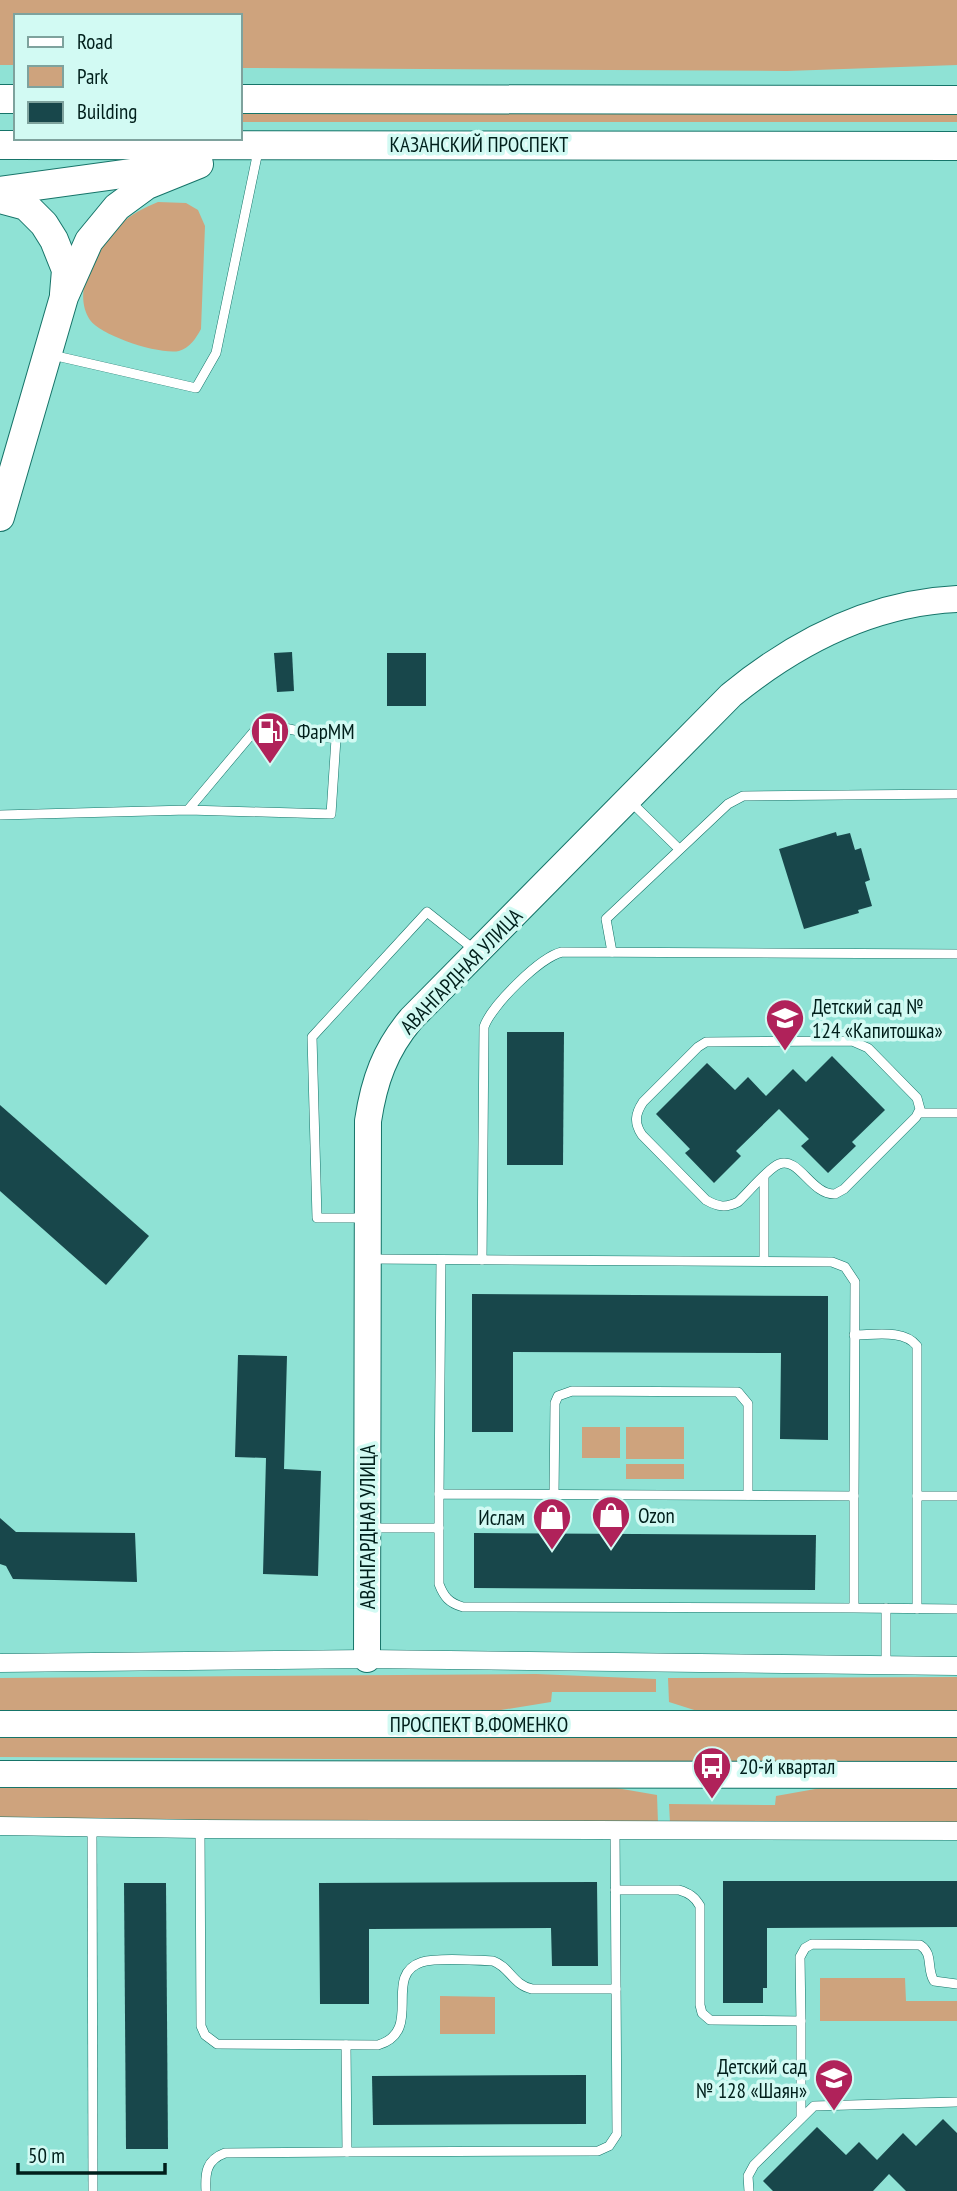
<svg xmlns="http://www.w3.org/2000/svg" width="957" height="2191" font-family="'PT Sans Narrow',sans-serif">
<rect width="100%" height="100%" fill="#8fe2d5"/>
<g fill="#cea37d">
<path d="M 0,0 L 957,0 L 957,65 L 787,71 L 240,68 L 240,16 L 16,16 L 16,65 L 0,65 Z"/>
<path d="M 240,112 L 957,114 L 957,122 L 240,122 Z"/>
<path d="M 158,202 L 186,203 L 198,210 L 205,226 L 201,329 C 196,338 190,348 179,351 C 160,355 101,336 90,320 C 70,290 98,244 121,224 C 131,214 144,208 158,202 Z"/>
<rect x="582" y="1427" width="38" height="31"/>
<rect x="626" y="1427" width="58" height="32"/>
<rect x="626" y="1464" width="58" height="15"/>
<path d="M 536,1674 L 656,1679 L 656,1692 L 552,1692 L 551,1702 L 489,1712 L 0,1714 L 0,1678 Z"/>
<path d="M 957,1677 L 957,1714 L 710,1715 L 669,1702 L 668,1678 Z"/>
<path d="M 0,1732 L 957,1736 L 957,1763 L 0,1757 Z"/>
<path d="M 599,1785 L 657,1795 L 658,1823 L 0,1821 L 0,1788 Z"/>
<path d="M 832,1786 L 957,1787 L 957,1823 L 670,1823 L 669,1804 L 775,1805 L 776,1796 Z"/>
<path d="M 820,1978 L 905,1978 L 906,2001 L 957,2001 L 957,2021 L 820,2021 Z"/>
<path d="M 440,1996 L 495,1997 L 495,2034 L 440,2034 Z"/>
</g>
<g fill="#18474b">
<path d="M 292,652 L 294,691 L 277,692 L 274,653 Z"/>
<rect x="387" y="653" width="39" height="53"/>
<path d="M 836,832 L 837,836 L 850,833 L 855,850 L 861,848 L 870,880 L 865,882 L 872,906 L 858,910 L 859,913 L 804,929 L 779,849 Z"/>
<path d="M 507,1032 L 564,1032 L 563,1165 L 507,1165 Z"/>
<path d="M 832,1056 L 885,1110 L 852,1142 L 856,1146 L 828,1173 L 801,1146 L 809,1139 L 779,1109 L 736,1151 L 741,1156 L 714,1183 L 685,1153 L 690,1149 L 656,1114 L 707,1063 L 735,1090 L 748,1077 L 766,1096 L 793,1069 L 806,1082 Z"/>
<path d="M 0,1105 L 149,1236 L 106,1285 L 0,1191 Z"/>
<path d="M 472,1294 L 828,1296 L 828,1440 L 780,1439 L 781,1353 L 513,1352 L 513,1432 L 472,1432 Z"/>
<path d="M 238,1355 L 287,1356 L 284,1469 L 321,1471 L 318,1576 L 263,1574 L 266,1458 L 235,1457 Z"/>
<path d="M 0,1518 L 16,1532 L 135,1533 L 137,1582 L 13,1579 L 6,1566 L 0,1564 Z"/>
<path d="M 474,1533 L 816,1535 L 815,1590 L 474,1588 Z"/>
<path d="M 723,1881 L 957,1881 L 957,1927 L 767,1928 L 767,1988 L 763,1988 L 763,2003 L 723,2003 Z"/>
<path d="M 597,1882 L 598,1966 L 552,1966 L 551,1928 L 369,1929 L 369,2004 L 320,2004 L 319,1883 Z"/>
<path d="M 124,1883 L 166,1883 L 168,2149 L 126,2149 Z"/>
<path d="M 586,2075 L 586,2124 L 373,2125 L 372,2076 Z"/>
<path d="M 943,2119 L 957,2133 L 957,2191 L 906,2191 L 889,2174 L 873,2191 L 773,2191 L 763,2181 L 817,2127 L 846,2155 L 859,2142 L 877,2160 L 903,2133 L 916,2146 Z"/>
</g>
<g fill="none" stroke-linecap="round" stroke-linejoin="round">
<g stroke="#167469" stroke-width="10">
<g id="lane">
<path d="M 52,355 L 196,388 L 216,353 L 257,156"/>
<path d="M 631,802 L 679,849"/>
<path d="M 0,815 L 188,810 L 331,814 L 336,739 L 261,723 L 188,810"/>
<path d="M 612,952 L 606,919 L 728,804 L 743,796 L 957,794"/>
<path d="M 852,1041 L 868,1048 L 917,1098 L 920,1109 L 916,1117 L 844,1189 L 835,1194 C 811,1195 799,1156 779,1164 C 767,1169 748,1193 738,1202 C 726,1208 718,1207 706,1200 L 642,1135 C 634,1123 635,1114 643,1102 L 698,1047 L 706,1042 Z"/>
<path d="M 919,1113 L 957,1113"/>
<path d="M 366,1218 L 317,1218 L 312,1037 L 427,912 L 476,951"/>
<path d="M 370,1259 L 832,1262 L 845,1267 L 855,1282 L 854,1496"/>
<path d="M 482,1260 L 484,1027 C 491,1006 540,957 562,952 L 957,954"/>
<path d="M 764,1261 L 764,1177"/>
<path d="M 854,1335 C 874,1335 904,1329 917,1346 L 917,1496"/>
<path d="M 439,1494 L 441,1260"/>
<path d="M 554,1495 L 555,1403 L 558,1396 L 572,1391 L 738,1392 L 748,1404 L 748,1495"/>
<path d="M 370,1528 L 439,1528"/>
<path d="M 854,1608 L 463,1607 C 449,1603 444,1597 439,1584 L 439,1494 L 854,1496 L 854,1608 L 957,1609"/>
<path d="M 886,1608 L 886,1665"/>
<path d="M 917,1609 L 917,1496 L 957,1496"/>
<path d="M 92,1828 L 93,2191"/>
<path d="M 200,1829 L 201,2026 L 205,2035 L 217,2044 L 378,2045 C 425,2031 381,1975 422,1962 C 435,1958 477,1960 493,1961 C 510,1967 513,1985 532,1989 L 616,1989"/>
<path d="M 615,1890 L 679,1890 C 689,1893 695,1897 700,1906 L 700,2005 L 702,2013 L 710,2020 L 801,2021 L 800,1957 L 805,1948 L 812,1944 L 920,1945 C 934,1954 926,1968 934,1981 L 957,1984"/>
<path d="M 801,2021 L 801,2118"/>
<path d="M 346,2045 L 347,2152 L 598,2151 L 609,2146 L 617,2134 L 615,1831"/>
<path d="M 206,2191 C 205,2173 206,2160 225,2153 L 347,2152"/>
<path d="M 749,2191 L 748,2176 L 754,2165 L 814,2106 L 957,2102"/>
</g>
</g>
<g stroke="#167469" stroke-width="19">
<g id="street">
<path d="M 0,1663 L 367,1659 L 957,1666"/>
<path d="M 0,1826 L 200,1829 L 957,1831"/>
</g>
</g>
<g stroke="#167469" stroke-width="28">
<g id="secondary">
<path d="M 367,1659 L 368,1121 C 374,1081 385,1050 411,1019 L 731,695 C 796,642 871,603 957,599"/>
<path d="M 0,1724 L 957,1724"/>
<path d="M 0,1774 L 957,1775"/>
</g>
</g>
<g stroke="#167469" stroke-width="30">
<g id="primary">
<path d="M 0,99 L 16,99"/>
<path d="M 240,99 L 957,100"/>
<path d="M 0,145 L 957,146"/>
<path d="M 0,191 L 167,168"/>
<path d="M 0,199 L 26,206 L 44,224 L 54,240 L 66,270 L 64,294"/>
<path d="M 0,517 L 64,297 L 89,241 L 117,207 L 147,185 L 199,164"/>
</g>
</g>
<use href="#lane" stroke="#fff" stroke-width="9"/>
<use href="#street" stroke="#fff" stroke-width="18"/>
<use href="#secondary" stroke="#fff" stroke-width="26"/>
<use href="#primary" stroke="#fff" stroke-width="28"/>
</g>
<defs>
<g id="fuel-pin" transform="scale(2.0125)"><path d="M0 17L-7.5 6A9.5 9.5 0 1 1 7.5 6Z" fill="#b0225a" stroke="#d2faf3"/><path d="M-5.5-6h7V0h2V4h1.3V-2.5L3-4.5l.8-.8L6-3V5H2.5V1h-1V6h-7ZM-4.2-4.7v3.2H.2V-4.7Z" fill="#fff"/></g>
<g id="school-pin" transform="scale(2.0125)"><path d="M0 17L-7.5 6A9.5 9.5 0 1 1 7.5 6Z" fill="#b0225a" stroke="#d2faf3"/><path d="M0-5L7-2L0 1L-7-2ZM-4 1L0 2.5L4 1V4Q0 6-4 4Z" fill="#fff"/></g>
<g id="shop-pin" transform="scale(2.0125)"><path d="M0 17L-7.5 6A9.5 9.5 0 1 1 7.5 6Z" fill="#b0225a" stroke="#d2faf3"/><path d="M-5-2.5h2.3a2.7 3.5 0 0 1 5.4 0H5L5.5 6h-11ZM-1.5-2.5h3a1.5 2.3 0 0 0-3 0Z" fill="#fff"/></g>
<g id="bus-pin" transform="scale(2.0125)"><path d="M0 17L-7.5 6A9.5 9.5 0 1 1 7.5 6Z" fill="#b0225a" stroke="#d2faf3"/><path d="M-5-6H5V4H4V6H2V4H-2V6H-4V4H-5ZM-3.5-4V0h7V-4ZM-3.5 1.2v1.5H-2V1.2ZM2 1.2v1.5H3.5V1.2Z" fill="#fff"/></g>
</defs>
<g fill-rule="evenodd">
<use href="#fuel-pin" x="270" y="731"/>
<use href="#school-pin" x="785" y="1018"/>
<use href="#shop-pin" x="611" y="1515"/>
<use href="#shop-pin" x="552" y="1517"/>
<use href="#bus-pin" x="712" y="1766"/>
<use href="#school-pin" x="834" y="2078"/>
</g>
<g text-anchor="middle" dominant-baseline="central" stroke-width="7" stroke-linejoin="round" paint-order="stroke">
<g font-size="21" fill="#001f1b" stroke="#d2faf3">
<text x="479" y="144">КАЗАНСКИЙ ПРОСПЕКТ</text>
<text transform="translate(461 971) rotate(-46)">АВАНГАРДНАЯ УЛИЦА</text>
<text transform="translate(367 1527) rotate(-90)">АВАНГАРДНАЯ УЛИЦА</text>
<text x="479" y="1724">ПРОСПЕКТ В.ФОМЕНКО</text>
</g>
<g font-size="21" fill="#001f1b" stroke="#d2faf3" text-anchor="start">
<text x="297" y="731">ФарММ</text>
<text x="812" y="1006">Детский сад №<tspan x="812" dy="24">124 «Капитошка»</tspan></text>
<text x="638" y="1515">Ozon</text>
<text x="525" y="1517" text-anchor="end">Ислам</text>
<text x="739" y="1766">20-й квартал</text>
<text x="807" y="2066" text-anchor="end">Детский сад<tspan x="807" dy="24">№ 128 «Шаян»</tspan></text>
</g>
</g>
<rect x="14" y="14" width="228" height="126" fill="#d2faf3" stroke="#7ea29d" stroke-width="2"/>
<rect x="28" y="37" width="35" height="10" fill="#ffffff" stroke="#7ea29d" stroke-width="2"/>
<text x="77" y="49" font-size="21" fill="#001f1b">Road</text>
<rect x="28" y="66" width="35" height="21" fill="#cea37d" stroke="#7ea29d" stroke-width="2"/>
<text x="77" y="84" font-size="21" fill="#001f1b">Park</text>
<rect x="28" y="102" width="35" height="21" fill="#18474b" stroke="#7ea29d" stroke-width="2"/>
<text x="77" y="119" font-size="21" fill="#001f1b">Building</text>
<path d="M18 2163v10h147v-10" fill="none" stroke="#001f1b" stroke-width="3.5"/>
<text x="28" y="2163" font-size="21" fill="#001f1b" stroke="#d2faf3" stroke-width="5" paint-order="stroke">50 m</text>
</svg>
